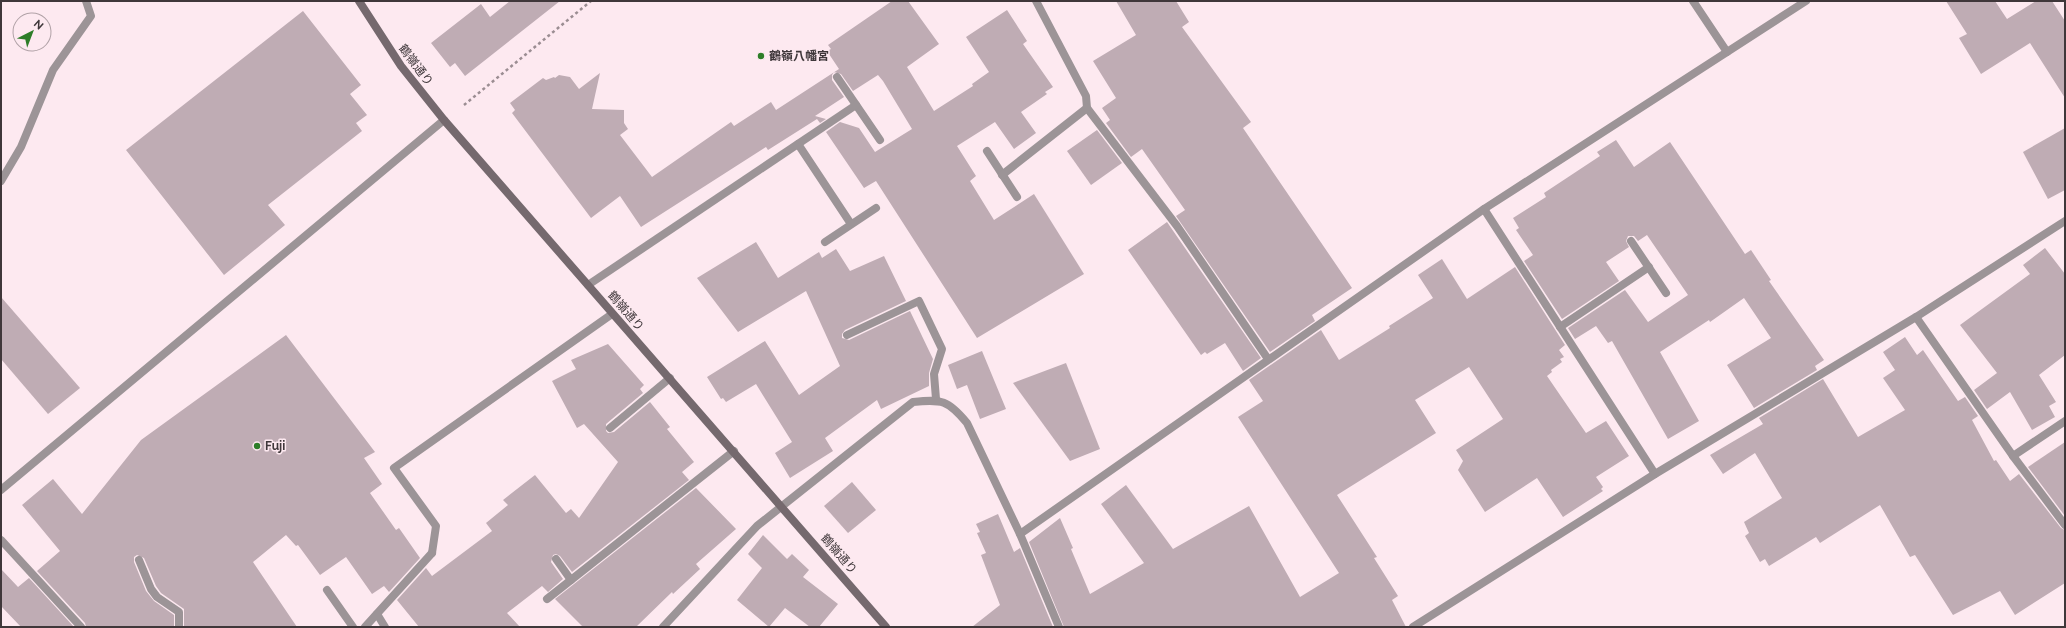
<svg xmlns="http://www.w3.org/2000/svg" width="2066" height="628" font-family="Raleway,'Noto Sans JP',sans-serif">
<rect width="100%" height="100%" fill="#fde9f0"/>
<g fill="#bfacb4">
<path d="M 510,1 L 560,1 L 465,76 L 455,63 L 450,67 L 431,43 L 481,4 L 490,17 Z"/>
<path d="M 892,1 L 908,1 L 939,44 L 907,67 L 934,111 L 973,86 L 972,84 L 989,72 L 966,37 L 1007,10 L 1027,41 L 1023,44 L 1053,87 L 1045,92 L 1047,94 L 1021,112 L 1036,133 L 1014,149 L 995,122 L 957,146 L 976,176 L 970,181 L 994,220 L 1034,194 L 1084,274 L 977,338 L 876,181 L 864,188 L 826,132 L 840,122 L 859,128 L 875,152 L 912,129 L 883,81 L 878,75 L 853,91 L 841,74 L 834,72 L 832,75 L 832,80 L 844,97 L 815,116 L 826,119 L 820,123 L 817,119 L 768,150 L 766,147 L 641,227 L 620,196 L 591,218 L 512,113 L 515,110 L 510,103 L 543,78 L 546,80 L 554,77 L 555,78 L 559,75 L 570,77 L 579,89 L 600,73 L 592,109 L 624,110 L 624,123 L 628,129 L 620,135 L 652,177 L 731,122 L 734,126 L 771,102 L 776,110 L 839,69 L 827,51 L 831,49 L 828,45 Z"/>
<path d="M 1116,1 L 1176,1 L 1189,22 L 1182,27 L 1251,122 L 1243,128 L 1352,288 L 1312,315 L 1315,321 L 1270,352 L 1176,216 L 1185,210 L 1142,149 L 1131,157 L 1106,123 L 1110,120 L 1102,108 L 1116,98 L 1093,61 L 1136,35 Z"/>
<path d="M 1946,1 L 1995,1 L 2007,19 L 2036,1 L 2052,1 L 2065,21 L 2065,98 L 2030,43 L 1981,74 L 1959,38 L 1967,34 Z"/>
<path d="M 303,11 L 361,85 L 350,94 L 367,115 L 356,123 L 362,131 L 268,205 L 285,225 L 224,275 L 126,150 Z"/>
<path d="M 2065,128 L 2065,190 L 2048,199 L 2023,152 Z"/>
<path d="M 1097,130 L 1122,163 L 1091,185 L 1067,151 Z"/>
<path d="M 1616,140 L 1634,167 L 1670,142 L 1745,254 L 1751,250 L 1771,280 L 1769,281 L 1824,360 L 1815,366 L 1817,370 L 1754,408 L 1727,365 L 1771,338 L 1744,298 L 1710,322 L 1709,320 L 1660,352 L 1699,421 L 1668,439 L 1612,341 L 1608,343 L 1596,326 L 1575,339 L 1568,328 L 1625,290 L 1648,322 L 1688,295 L 1647,235 L 1638,241 L 1634,236 L 1628,236 L 1626,241 L 1629,247 L 1606,262 L 1619,281 L 1562,319 L 1524,261 L 1533,255 L 1516,230 L 1519,228 L 1513,218 L 1546,197 L 1544,193 L 1600,156 L 1597,152 Z"/>
<path d="M 1167,222 L 1261,358 L 1243,371 L 1225,343 L 1207,354 L 1205,352 L 1201,355 L 1128,250 Z"/>
<path d="M 756,242 L 778,278 L 819,252 L 822,258 L 836,249 L 850,271 L 884,256 L 906,301 L 845,330 L 842,334 L 842,338 L 849,340 L 910,311 L 933,359 L 929,373 L 929,386 L 881,409 L 877,400 L 825,438 L 833,451 L 790,478 L 775,453 L 792,442 L 756,384 L 726,402 L 723,398 L 721,399 L 707,377 L 765,341 L 799,395 L 840,366 L 806,291 L 738,332 L 697,278 Z"/>
<path d="M 2045,248 L 2065,274 L 2065,355 L 2039,375 L 2056,402 L 2049,406 L 2055,417 L 2032,430 L 2010,392 L 1987,409 L 1974,390 L 1997,373 L 1960,325 L 2030,274 L 2023,265 Z"/>
<path d="M 1442,259 L 1467,299 L 1515,267 L 1565,345 L 1559,350 L 1564,357 L 1560,359 L 1562,362 L 1551,370 L 1552,372 L 1547,376 L 1586,433 L 1606,421 L 1629,456 L 1596,477 L 1603,487 L 1601,489 L 1603,491 L 1563,517 L 1537,478 L 1485,512 L 1458,470 L 1463,461 L 1456,450 L 1503,419 L 1469,367 L 1415,400 L 1436,433 L 1337,495 L 1377,557 L 1374,558 L 1398,596 L 1392,600 L 1406,627 L 1064,627 L 1029,542 L 1060,518 L 1073,548 L 1071,549 L 1090,594 L 1144,563 L 1101,504 L 1126,485 L 1173,549 L 1249,506 L 1300,597 L 1339,573 L 1238,417 L 1263,401 L 1249,380 L 1321,330 L 1339,360 L 1390,328 L 1389,326 L 1433,298 L 1418,275 Z"/>
<path d="M 1,297 L 80,388 L 48,414 L 1,359 Z"/>
<path d="M 286,335 L 375,452 L 364,458 L 382,484 L 370,493 L 396,530 L 399,528 L 420,558 L 389,592 L 384,586 L 372,594 L 346,557 L 320,575 L 298,545 L 296,546 L 286,535 L 253,562 L 297,627 L 184,627 L 184,609 L 161,593 L 156,586 L 144,558 L 137,555 L 134,557 L 134,562 L 146,591 L 154,601 L 174,615 L 174,627 L 86,627 L 85,623 L 37,571 L 60,551 L 22,505 L 53,479 L 82,514 L 141,440 Z"/>
<path d="M 1905,337 L 1917,355 L 1923,350 L 1958,401 L 1965,397 L 1978,416 L 1972,420 L 1994,461 L 1996,460 L 2010,481 L 2019,474 L 2061,528 L 2065,530 L 2065,583 L 2015,615 L 2000,591 L 1953,615 L 1915,555 L 1910,557 L 1880,505 L 1820,543 L 1816,537 L 1769,566 L 1765,559 L 1760,562 L 1745,536 L 1749,533 L 1744,522 L 1782,498 L 1755,453 L 1723,474 L 1710,455 L 1763,424 L 1759,418 L 1823,379 L 1858,437 L 1905,410 L 1883,378 L 1895,370 L 1883,352 Z"/>
<path d="M 608,344 L 644,385 L 640,389 L 643,393 L 606,424 L 606,431 L 608,433 L 614,432 L 650,402 L 670,427 L 667,429 L 694,462 L 682,472 L 689,480 L 572,572 L 560,556 L 556,554 L 553,555 L 551,562 L 563,579 L 548,592 L 542,586 L 507,613 L 520,627 L 419,627 L 397,600 L 426,568 L 432,576 L 492,531 L 486,523 L 508,505 L 503,500 L 535,475 L 566,513 L 571,509 L 579,518 L 618,462 L 584,424 L 577,428 L 552,381 L 576,369 L 571,360 Z"/>
<path d="M 982,351 L 1006,409 L 980,419 L 967,385 L 957,389 L 948,365 Z"/>
<path d="M 1066,363 L 1100,449 L 1070,461 L 1013,383 Z"/>
<path d="M 2065,442 L 2065,516 L 2028,467 Z"/>
<path d="M 852,482 L 876,510 L 848,533 L 824,506 Z"/>
<path d="M 696,488 L 736,529 L 696,564 L 700,569 L 673,594 L 672,592 L 636,627 L 583,627 L 555,599 Z"/>
<path d="M 998,514 L 1014,552 L 1020,548 L 1053,627 L 972,627 L 1000,605 L 981,555 L 986,553 L 977,533 L 980,532 L 976,524 Z"/>
<path d="M 763,535 L 787,559 L 792,554 L 809,570 L 803,577 L 838,604 L 819,627 L 810,627 L 785,608 L 769,627 L 737,600 L 762,568 L 748,554 Z"/>
<path d="M 1,569 L 18,587 L 29,578 L 74,627 L 21,627 L 1,606 Z"/>
</g>
<g fill="none" stroke-linecap="round" stroke-linejoin="round">
<path stroke="#9b8d92" stroke-width="2.5" stroke-dasharray="3 3" stroke-linecap="butt" d="M 464,105 L 591,1"/>
<g stroke="#9c9497" stroke-width="8">
<path d="M 847,335 L 919,301 L 942,349 L 934,374 L 936,399"/>
<path d="M 610,428 L 670,378"/>
<path d="M 432,553 L 436,526 L 394,468 L 612,314"/>
<path d="M 556,559 L 571,580"/>
<path d="M 139,560 L 151,589 L 157,597 L 179,612 L 179,627"/>
<path d="M 327,590 L 353,627"/>
<path d="M 547,599 L 734,451"/>
<path d="M 377,614 L 385,627"/>
</g>
<g stroke="#9c9497" stroke-width="8">
<path d="M 1036,1 L 1086,96 L 1087,108 L 1177,226 L 1268,359"/>
<path d="M 1693,1 L 1727,52"/>
<path d="M 837,77 L 880,140"/>
<path d="M 798,144 L 851,224"/>
<path d="M 987,151 L 1017,197"/>
<path d="M 1002,175 L 1087,108"/>
<path d="M 1,181 L 21,147 L 53,70 L 91,16 L 86,1"/>
<path d="M 1484,209 L 1655,474"/>
<path d="M 1631,241 L 1666,293"/>
<path d="M 825,242 L 876,208"/>
<path d="M 588,285 L 856,105"/>
<path d="M 1916,317 L 2013,456 L 2065,525"/>
<path d="M 1560,327 L 1649,267"/>
<path d="M 2013,456 L 2065,421"/>
<path d="M 1,490 L 444,120"/>
<path d="M 1020,534 L 1484,209 L 1806,1"/>
<path d="M 1,540 L 81,627"/>
<path d="M 365,627 L 432,553"/>
<path d="M 663,627 L 757,526 L 913,402 C 942,399 948,400 967,423 L 1020,534 L 1059,627"/>
<path d="M 1413,627 L 1655,474 L 1916,317 L 2065,221"/>
</g>
<path stroke="#75696e" stroke-width="8" d="M 359,1 L 401,66 L 444,120 L 886,627"/>
</g>
<g fill="#2d7d28" stroke="#fde9f0" stroke-width="1.5">
<circle cx="761" cy="56" r="4"/>
<circle cx="257" cy="446" r="4"/>
</g>
<g text-anchor="middle" dominant-baseline="central" stroke-width="3" stroke-linejoin="round" paint-order="stroke">
<g font-size="12" font-weight="bold" fill="#3f373a" stroke="#fde9f0" text-anchor="start">
<text x="769" y="56">鶴嶺八幡宮</text>
<text x="265" y="446">Fuji</text>
</g>
<g font-size="12" fill="#3f373a" stroke="#fde9f0">
<text transform="translate(416 65) rotate(53)">鶴嶺通り</text>
<text transform="translate(626 311) rotate(49)">鶴嶺通り</text>
<text transform="translate(839 554) rotate(49)">鶴嶺通り</text>
</g>
</g>
<rect width="2066" height="628" fill="none" stroke="#3f373a" stroke-width="4"/>
<g transform="translate(32 32) rotate(42)"><circle r="19" fill="#fde9f0" stroke="#b1a2a7"/>
<path d="M0-3L7 15L0 10L-7 15Z" fill="#2d7d28"/>
<text y="-6" font-size="11" font-weight="bold" text-anchor="middle" fill="#3f373a">N</text>
</g>
</svg>
